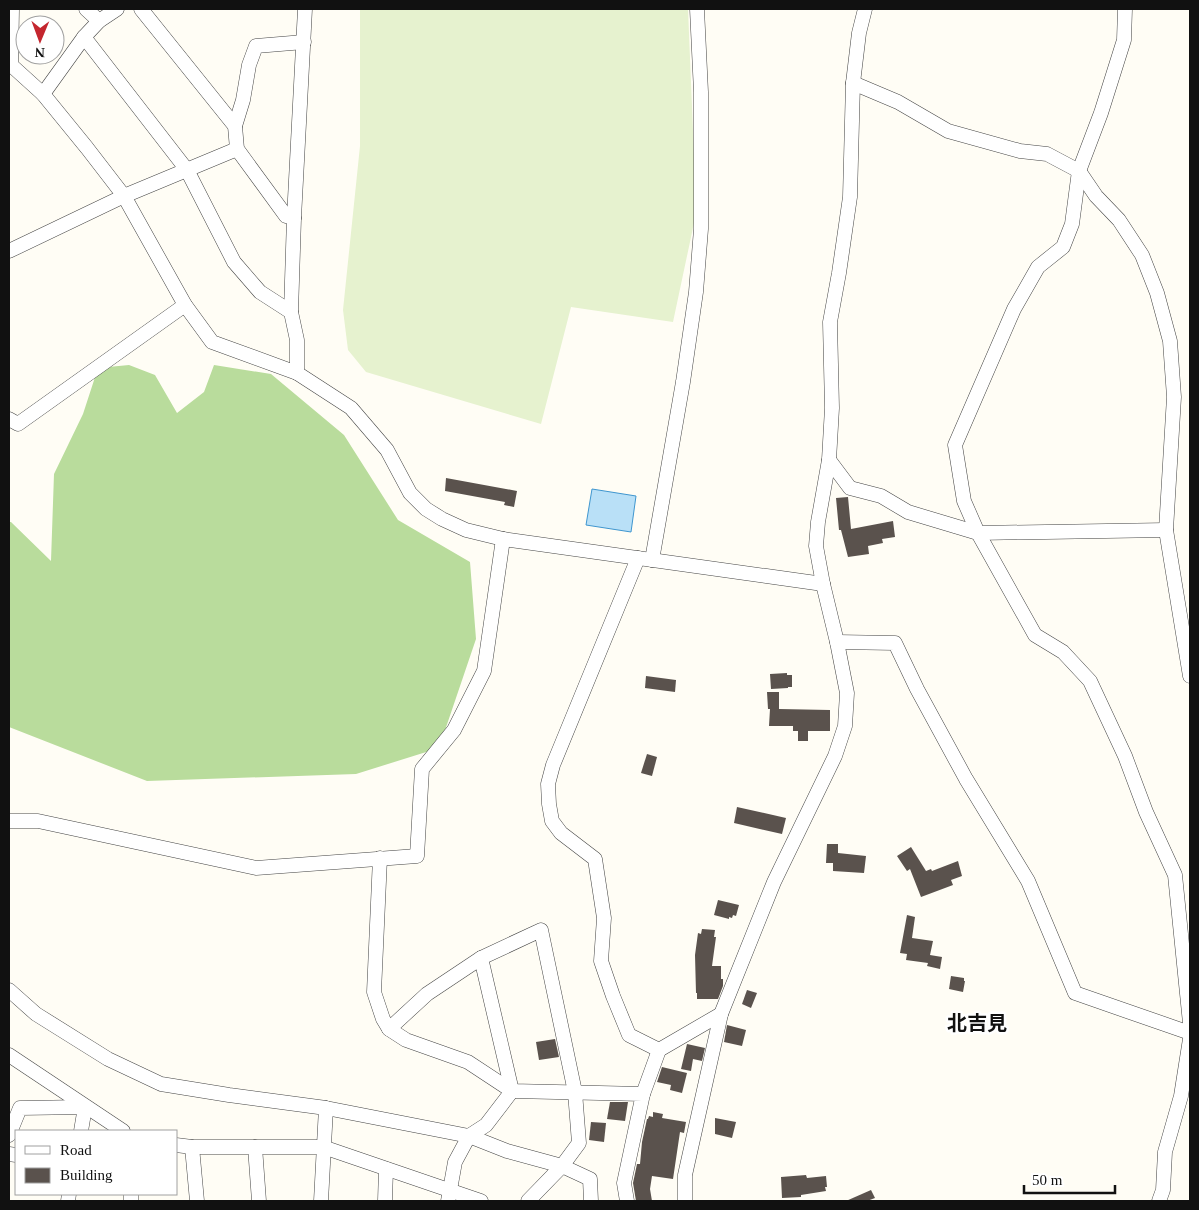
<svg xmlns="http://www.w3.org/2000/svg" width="1199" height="1210" font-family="'Times New Roman','Noto Sans JP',serif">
<rect width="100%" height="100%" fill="#fffdf5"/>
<path fill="#b9dc9c" d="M 129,365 L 155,375 L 177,413 L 204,392 L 214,365 L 271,374 L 344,435 L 398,520 L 470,562 L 476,639 L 439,748 L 356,774 L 147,781 L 9,727 L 9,522 L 11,522 L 51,561 L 54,474 L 83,414 L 98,368 Z"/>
<path fill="#e6f2cf" d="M 360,9 L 688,9 L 695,180 L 694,223 L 673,322 L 571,307 L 541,424 L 366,372 L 348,350 L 343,310 L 360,146 Z"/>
<path fill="#b9e0f7" stroke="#3f96cf" d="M 592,489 L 636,496 L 631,532 L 586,525 Z"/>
<g fill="#5a524d">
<path d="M 446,478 L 517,491 L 514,507 L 504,505 L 505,502 L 445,491 Z"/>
<path d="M 848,497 L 851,529 L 893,521 L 895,537 L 882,539 L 883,543 L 868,546 L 869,554 L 848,557 L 841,530 L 839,530 L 836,498 Z"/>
<path d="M 787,673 L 787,675 L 792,675 L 792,687 L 788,687 L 788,688 L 771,689 L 770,674 Z"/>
<path d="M 646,676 L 676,680 L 675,692 L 645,688 Z"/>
<path d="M 767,692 L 779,692 L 779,709 L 830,710 L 830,731 L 808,731 L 808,741 L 798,741 L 798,731 L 793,731 L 793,726 L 769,726 L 770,709 L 768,709 Z"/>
<path d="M 647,754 L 657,757 L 652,776 L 641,773 Z"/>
<path d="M 737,807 L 786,818 L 782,834 L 734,823 Z"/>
<path d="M 827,844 L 838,844 L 838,853 L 866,856 L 864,873 L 833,871 L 833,863 L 826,863 Z"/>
<path d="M 911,847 L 926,871 L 931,869 L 932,871 L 958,861 L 962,876 L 951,880 L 953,885 L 921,897 L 910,869 L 907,871 L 897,856 Z"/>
<path d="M 718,900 L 739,905 L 736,916 L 733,915 L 732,918 L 729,917 L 729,919 L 714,915 Z"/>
<path d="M 907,915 L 915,917 L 912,938 L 933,941 L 930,955 L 942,957 L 940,969 L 927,966 L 928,963 L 906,960 L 907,954 L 900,953 Z"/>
<path d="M 702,929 L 715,930 L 714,937 L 716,937 L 712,966 L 721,966 L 721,979 L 723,979 L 723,986 L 718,999 L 697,999 L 697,993 L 696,993 L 695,955 L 698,933 L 701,934 Z"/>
<path d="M 951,976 L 964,978 L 964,981 L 965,981 L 963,992 L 949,989 Z"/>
<path d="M 747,990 L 757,993 L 751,1008 L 742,1004 Z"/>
<path d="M 727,1025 L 746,1030 L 742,1046 L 724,1042 Z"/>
<path d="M 555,1039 L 559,1057 L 539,1060 L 536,1042 Z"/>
<path d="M 687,1044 L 705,1048 L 702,1061 L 693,1059 L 691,1071 L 681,1069 Z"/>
<path d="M 662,1067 L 687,1073 L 682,1093 L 670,1090 L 671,1085 L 657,1082 Z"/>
<path d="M 610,1102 L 628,1102 L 625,1121 L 607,1119 Z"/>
<path d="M 653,1112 L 663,1114 L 662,1118 L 686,1122 L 684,1133 L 680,1132 L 673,1179 L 652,1176 L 650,1189 L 652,1201 L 636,1201 L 633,1183 L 637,1164 L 640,1164 L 642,1142 L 647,1119 L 648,1119 L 649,1116 L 653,1117 Z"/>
<path d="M 715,1118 L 736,1122 L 732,1138 L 715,1134 Z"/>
<path d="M 591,1122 L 606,1123 L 604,1142 L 589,1140 Z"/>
<path d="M 806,1175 L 807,1178 L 826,1176 L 827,1187 L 825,1187 L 826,1191 L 801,1195 L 801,1197 L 782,1198 L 781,1177 Z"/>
<path d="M 871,1190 L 875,1198 L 867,1201 L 846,1201 Z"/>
</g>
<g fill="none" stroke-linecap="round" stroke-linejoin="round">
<g stroke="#444" stroke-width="15">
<g id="minor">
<path d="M 12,9 L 11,65 L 43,94 L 87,148 L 124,196 L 185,305 L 212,342 L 297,373 L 351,408 L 387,450 L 410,493 L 426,509 L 442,519 L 466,530 L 503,539 L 823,584"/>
<path d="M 86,9 L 99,21"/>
<path d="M 141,9 L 235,126 L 237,149 L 286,216 L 294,218"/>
<path d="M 1125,9 L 1124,40 L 1101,113 L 1079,171 L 1072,224 L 1063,247 L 1038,267 L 1014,309 L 955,445 L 964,501 L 978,533 L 1035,635 L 1063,652 L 1090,681 L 1125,756 L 1146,812 L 1175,875 L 1190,1023"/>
<path d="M 84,37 L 187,170 L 234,262 L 260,292 L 291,312"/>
<path d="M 853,83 L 898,102 L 948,131 L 1020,151 L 1047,154 L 1079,171 L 1096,196 L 1119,220 L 1142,255 L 1157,293 L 1170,341 L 1174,397 L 1166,530 L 1190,676"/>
<path d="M 43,94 L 84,37 L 99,21 L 117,9"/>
<path d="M 235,126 L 243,100 L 249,65 L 256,46 L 304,42"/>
<path d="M 9,251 L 124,196 L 237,149"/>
<path d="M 297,373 L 297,340 L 291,312 L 294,218 L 305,9"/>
<path d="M 9,419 L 18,424 L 185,305"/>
<path d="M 829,460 L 850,488 L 881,496 L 908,512 L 978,533 L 1166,530"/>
<path d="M 638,558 L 553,765 L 548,784 L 549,804 L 552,821 L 561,833 L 595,859 L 604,918 L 601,961 L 613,996 L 629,1035 L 659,1050 L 721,1014"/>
<path d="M 652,560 L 683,382 L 696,292 L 701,229 L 701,92 L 697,9"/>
<path d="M 837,642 L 895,643 L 917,689 L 966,779 L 1028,881 L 1075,993 L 1190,1033"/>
<path d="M 9,821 L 38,821 L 256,868 L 417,856 L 422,769 L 454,730 L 484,671 L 503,539"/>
<path d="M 380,858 L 374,992 L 383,1019 L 389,1029 L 406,1040 L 468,1062 L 512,1091 L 643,1094 L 624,1183 L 627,1201"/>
<path d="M 481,958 L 541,930 L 575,1092 L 579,1143 L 562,1166 L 528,1201"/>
<path d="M 9,990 L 36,1014 L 108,1059 L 161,1084 L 229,1095 L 326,1108 L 469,1136 L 507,1151 L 562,1166 L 590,1179 L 591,1201"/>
<path d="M 389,1029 L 427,994 L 481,958 L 512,1091 L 486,1125 L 469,1136 L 455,1162 L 448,1201"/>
<path d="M 9,1055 L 123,1131"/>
<path d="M 643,1094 L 659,1050"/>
<path d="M 81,1131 L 85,1107"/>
<path d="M 9,1135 L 20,1108 L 85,1107"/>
<path d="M 176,1145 L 192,1147 L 323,1147 L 481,1201"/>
<path d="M 192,1147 L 197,1201"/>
<path d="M 255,1147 L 259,1201"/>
<path d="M 9,1154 L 16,1155"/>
<path d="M 68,1201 L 69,1194"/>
<path d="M 131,1201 L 131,1194"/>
<path d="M 321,1201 L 326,1108"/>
<path d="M 385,1201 L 386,1169"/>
<path d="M 685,1201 L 685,1175 L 721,1014 L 774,882 L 835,756 L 845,726 L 847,693 L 837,642 L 823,584 L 816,546 L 818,522 L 829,460 L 832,408 L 830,322 L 839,273 L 850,197 L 853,83 L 859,33 L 865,9"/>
<path d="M 1159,1201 L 1163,1190 L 1165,1152 L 1181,1096 L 1190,1039"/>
</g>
</g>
<use href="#minor" stroke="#fff" stroke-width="14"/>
</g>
<g text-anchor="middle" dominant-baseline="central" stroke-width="5" stroke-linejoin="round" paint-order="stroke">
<g font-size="20" font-weight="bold" fill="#111" stroke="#fff">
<text x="977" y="1023">北吉見</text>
</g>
</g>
<rect width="1199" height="1210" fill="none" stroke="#111111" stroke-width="20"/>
<rect x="15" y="1130" width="162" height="65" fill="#ffffff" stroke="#a0a0a0"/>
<rect x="25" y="1146" width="25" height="8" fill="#ffffff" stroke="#a0a0a0"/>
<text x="60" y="1155" font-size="15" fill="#111111">Road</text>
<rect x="25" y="1168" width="25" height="15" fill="#5a524d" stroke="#a0a0a0"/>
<text x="60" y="1180" font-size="15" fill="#111111">Building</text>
<g transform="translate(40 40) rotate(181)"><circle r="24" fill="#ffffff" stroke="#a0a0a0"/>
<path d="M0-4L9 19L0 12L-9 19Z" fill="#c4262e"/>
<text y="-8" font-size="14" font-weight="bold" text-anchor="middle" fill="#111111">N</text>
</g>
<path d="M1024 1185v8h91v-8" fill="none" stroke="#111111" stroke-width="2.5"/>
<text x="1032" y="1185" font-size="15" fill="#111111" stroke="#ffffff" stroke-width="4" paint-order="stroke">50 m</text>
</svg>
